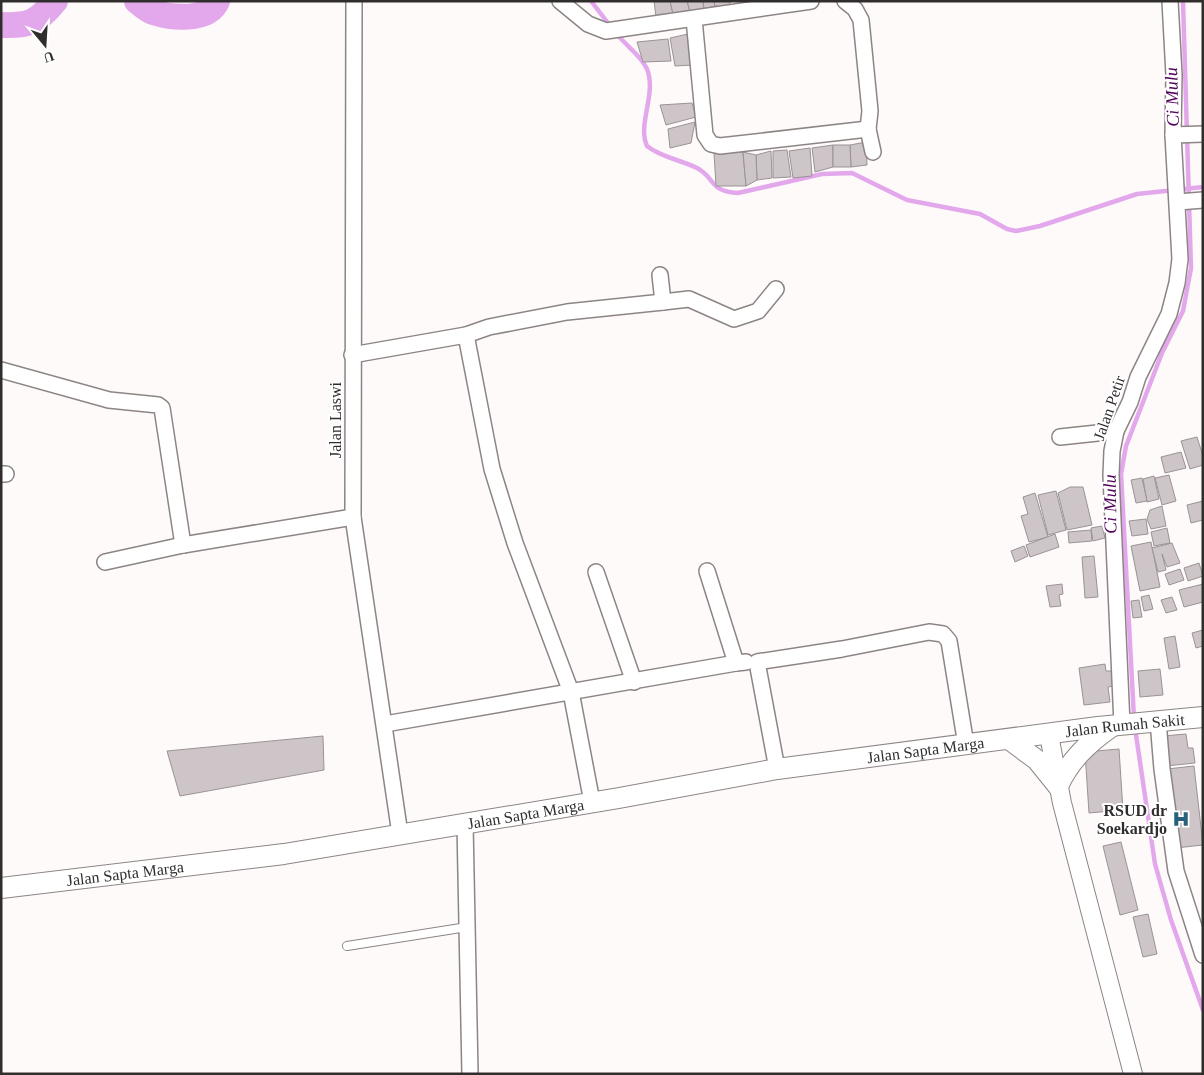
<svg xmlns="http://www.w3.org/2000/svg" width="1204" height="1075" font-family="Georgia,serif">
<rect width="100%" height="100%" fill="#fefafa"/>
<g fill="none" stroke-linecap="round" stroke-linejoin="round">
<g stroke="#e3a8ec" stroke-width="4.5">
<path d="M 591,1 L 611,27"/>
<path d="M 616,33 C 625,45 641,55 647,69 C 657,94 637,124 647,146 C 660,157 681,160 697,168 C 715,177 709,192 738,193 L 822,174 L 852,173 L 907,200 L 980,214 L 1007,229 L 1016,231 L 1040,226 L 1137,194 L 1203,187"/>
<path d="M 1134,718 L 1121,474 L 1126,446 L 1162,353 L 1183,311 L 1191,268 L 1183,1"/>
<path d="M 1135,728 L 1155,864 L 1171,920 L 1203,1010"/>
</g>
<g stroke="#e3a8ec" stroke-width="26">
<path d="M 137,1 C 142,5 147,10 153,12 C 171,18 208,22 217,1"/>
<path d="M 1,25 C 29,26 37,23 55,1"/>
</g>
</g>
<g fill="#cdc5c8" stroke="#9a9396">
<path d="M 654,1 L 670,1 L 673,14 L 656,17 Z"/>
<path d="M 670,1 L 687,1 L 691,15 L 673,14 Z"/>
<path d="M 687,1 L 703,1 L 704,9 L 691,15 Z"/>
<path d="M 703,1 L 714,1 L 715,6 L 704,9 Z"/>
<path d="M 714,1 L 730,1 L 730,7 L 715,6 Z"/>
<path d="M 688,34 L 694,65 L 675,66 L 670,38 Z"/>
<path d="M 668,39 L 671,61 L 643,62 L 637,42 Z"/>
<path d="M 692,103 L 696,117 L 666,125 L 660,105 Z"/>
<path d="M 695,122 L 691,143 L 670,148 L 668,129 Z"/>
<path d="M 866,142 L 867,165 L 851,167 L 850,145 Z"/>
<path d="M 833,145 L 833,167 L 815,172 L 812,148 Z"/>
<path d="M 833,145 L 850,145 L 851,167 L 833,167 Z"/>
<path d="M 810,148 L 812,176 L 793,178 L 789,151 Z"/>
<path d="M 787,150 L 791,177 L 773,178 L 773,151 Z"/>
<path d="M 771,151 L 772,178 L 757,180 L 756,155 Z"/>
<path d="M 743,152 L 746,186 L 716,186 L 714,153 Z"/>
<path d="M 743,152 L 756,155 L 757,180 L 746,186 Z"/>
<path d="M 1197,437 L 1203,456 L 1203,465 L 1190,469 L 1181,441 Z"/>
<path d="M 1181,452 L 1186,468 L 1165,473 L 1161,457 Z"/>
<path d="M 1169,475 L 1176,501 L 1162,505 L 1155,478 Z"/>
<path d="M 1154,476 L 1159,499 L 1147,502 L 1143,479 Z"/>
<path d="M 1142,478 L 1147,501 L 1136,503 L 1131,480 Z"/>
<path d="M 1070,487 L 1083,487 L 1092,525 L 1067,530 L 1058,493 Z"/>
<path d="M 1056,491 L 1066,530 L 1048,535 L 1038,495 Z"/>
<path d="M 1035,493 L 1048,537 L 1029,542 L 1021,516 L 1028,514 L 1023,497 Z"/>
<path d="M 1203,501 L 1203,520 L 1191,523 L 1187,505 Z"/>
<path d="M 1162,506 L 1166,526 L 1151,529 L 1147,519 L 1150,510 Z"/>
<path d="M 1146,519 L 1148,534 L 1132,536 L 1129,521 Z"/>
<path d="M 1102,526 L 1105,538 L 1093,541 L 1091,528 Z"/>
<path d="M 1167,528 L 1170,543 L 1154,546 L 1151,532 Z"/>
<path d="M 1091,530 L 1092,541 L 1069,543 L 1068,532 Z"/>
<path d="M 1055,534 L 1059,547 L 1030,557 L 1026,545 Z"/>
<path d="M 1151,542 L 1160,587 L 1140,591 L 1131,546 Z"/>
<path d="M 1172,543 L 1180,563 L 1167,567 L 1162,554 L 1166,570 L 1158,572 L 1152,548 Z"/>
<path d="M 1024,546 L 1028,556 L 1015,562 L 1011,551 Z"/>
<path d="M 1094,556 L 1098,597 L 1085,598 L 1082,557 Z"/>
<path d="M 1199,563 L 1203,576 L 1188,581 L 1184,568 Z"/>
<path d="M 1180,569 L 1184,580 L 1169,585 L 1165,574 Z"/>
<path d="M 1062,584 L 1063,594 L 1059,595 L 1061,606 L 1050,607 L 1046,586 Z"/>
<path d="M 1203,584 L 1203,602 L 1184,607 L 1179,590 Z"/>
<path d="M 1149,595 L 1153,609 L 1144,611 L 1141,597 Z"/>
<path d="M 1172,597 L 1177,610 L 1166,613 L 1161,600 Z"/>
<path d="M 1139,600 L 1142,617 L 1133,618 L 1131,601 Z"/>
<path d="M 1203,630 L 1203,646 L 1196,648 L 1192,633 Z"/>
<path d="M 1175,636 L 1180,667 L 1169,669 L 1164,638 Z"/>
<path d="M 1105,664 L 1106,671 L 1112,671 L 1114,686 L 1108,687 L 1110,702 L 1084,705 L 1079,668 Z"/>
<path d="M 1160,669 L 1163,695 L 1140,697 L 1138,671 Z"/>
<path d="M 1186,734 L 1188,748 L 1193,748 L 1195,763 L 1166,766 L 1163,736 Z"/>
<path d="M 323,736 L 324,770 L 180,796 L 167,751 Z"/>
<path d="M 1119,749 L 1123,810 L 1089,813 L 1085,752 Z"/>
<path d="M 1194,766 L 1203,845 L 1176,848 L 1167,769 Z"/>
<path d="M 1121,842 L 1138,910 L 1120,915 L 1103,846 Z"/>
<path d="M 1148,914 L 1157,954 L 1143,957 L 1133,917 Z"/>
</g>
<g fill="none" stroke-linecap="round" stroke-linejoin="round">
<g stroke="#8d8584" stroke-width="10">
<path id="service" d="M 347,946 L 467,927"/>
</g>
<g stroke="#8d8584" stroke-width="18">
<g id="minor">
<path d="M 354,1 L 353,517 L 400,834"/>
<path d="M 560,1 L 588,24 L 606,31 L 811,1"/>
<path d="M 845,1 L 855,9 L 861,20 L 870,111 L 868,129 L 873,152"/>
<path d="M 694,19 L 705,135 L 711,144 L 720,146 L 868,129"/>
<path d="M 1173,135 L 1203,134"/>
<path d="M 1178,202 L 1203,200"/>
<path d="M 660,275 L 663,302"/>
<path d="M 466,335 L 492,469 L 515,543 L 571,692 L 592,802"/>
<path d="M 352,355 L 466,335 L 489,327 L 567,312 L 663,302 L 689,299 L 734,319 L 758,311 L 776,289"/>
<path d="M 1,370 L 109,400 L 158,405 L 162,408 L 183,545"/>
<path d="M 1060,437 L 1116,431"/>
<path d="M 1,474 L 6,474"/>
<path d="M 105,562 L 183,545 L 353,517"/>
<path d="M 707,571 L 736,663 L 746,662"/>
<path d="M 596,572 L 634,682"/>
<path d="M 1158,721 L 1162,769 L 1176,871 L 1203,955"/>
<path d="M 385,724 L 736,663"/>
<path d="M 1122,725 L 1111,475 L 1112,451 L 1116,431 L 1130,402 L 1138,377 L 1169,314 L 1177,283 L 1180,259 L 1173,135 L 1174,75 L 1170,1"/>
<path d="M 777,769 L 757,662 L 842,649 L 929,632 L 943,634 L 949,641 L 966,745"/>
<path d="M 465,824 L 470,1074"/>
</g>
</g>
<g stroke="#8d8584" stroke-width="20">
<path id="tertiary" d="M 1049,735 L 1062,803 L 1133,1074"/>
</g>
<g stroke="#8d8584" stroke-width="22">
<g id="secondary">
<path d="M 1010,740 L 1037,760 L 1058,786"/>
<path d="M 1058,786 C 1070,760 1088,743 1111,727"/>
<path id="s1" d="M 1,888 L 284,854 L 619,798 L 777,769 L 1098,727 L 1203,717"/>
</g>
</g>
<use href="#service" stroke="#fff" stroke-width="8"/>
<use href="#minor" stroke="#fff" stroke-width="15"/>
<use href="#tertiary" stroke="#fff" stroke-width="18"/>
<use href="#secondary" stroke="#fff" stroke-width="20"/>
</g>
<defs>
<g id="hospital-bare" transform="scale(1.35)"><path d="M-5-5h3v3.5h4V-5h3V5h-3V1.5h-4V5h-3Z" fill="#28617b" stroke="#fff" stroke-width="2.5" paint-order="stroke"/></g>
</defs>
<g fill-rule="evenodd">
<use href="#hospital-bare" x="1181" y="819"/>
</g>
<g text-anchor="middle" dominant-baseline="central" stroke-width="4" stroke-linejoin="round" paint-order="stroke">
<g font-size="16" fill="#302d2d" stroke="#fff">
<text transform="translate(1109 408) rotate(-71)">Jalan Petir</text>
<text transform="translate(335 420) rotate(-90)">Jalan Laswi</text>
<text stroke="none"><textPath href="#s1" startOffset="1136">Jalan Rumah Sakit</textPath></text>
<text stroke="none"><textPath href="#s1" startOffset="935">Jalan Sapta Marga</textPath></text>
<text stroke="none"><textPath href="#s1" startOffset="530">Jalan Sapta Marga</textPath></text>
<text stroke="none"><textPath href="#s1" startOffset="125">Jalan Sapta Marga</textPath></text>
</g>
<g font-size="16" font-weight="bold" fill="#302d2d" stroke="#fff" text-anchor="end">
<text x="1167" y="810">RSUD dr<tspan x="1167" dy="18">Soekardjo</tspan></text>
</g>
<g font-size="18" font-style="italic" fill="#50055b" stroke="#fff">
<text transform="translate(1172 97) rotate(-92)">Ci Mulu</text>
<text transform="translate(1110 504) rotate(-91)">Ci Mulu</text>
</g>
</g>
<rect width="1204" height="1075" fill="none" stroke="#302d2d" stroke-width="5"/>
<g transform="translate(45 45) rotate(162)" stroke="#ffffff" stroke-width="4" paint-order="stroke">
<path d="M0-4L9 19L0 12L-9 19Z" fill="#302d2d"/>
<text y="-8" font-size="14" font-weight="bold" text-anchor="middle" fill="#302d2d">U</text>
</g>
</svg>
